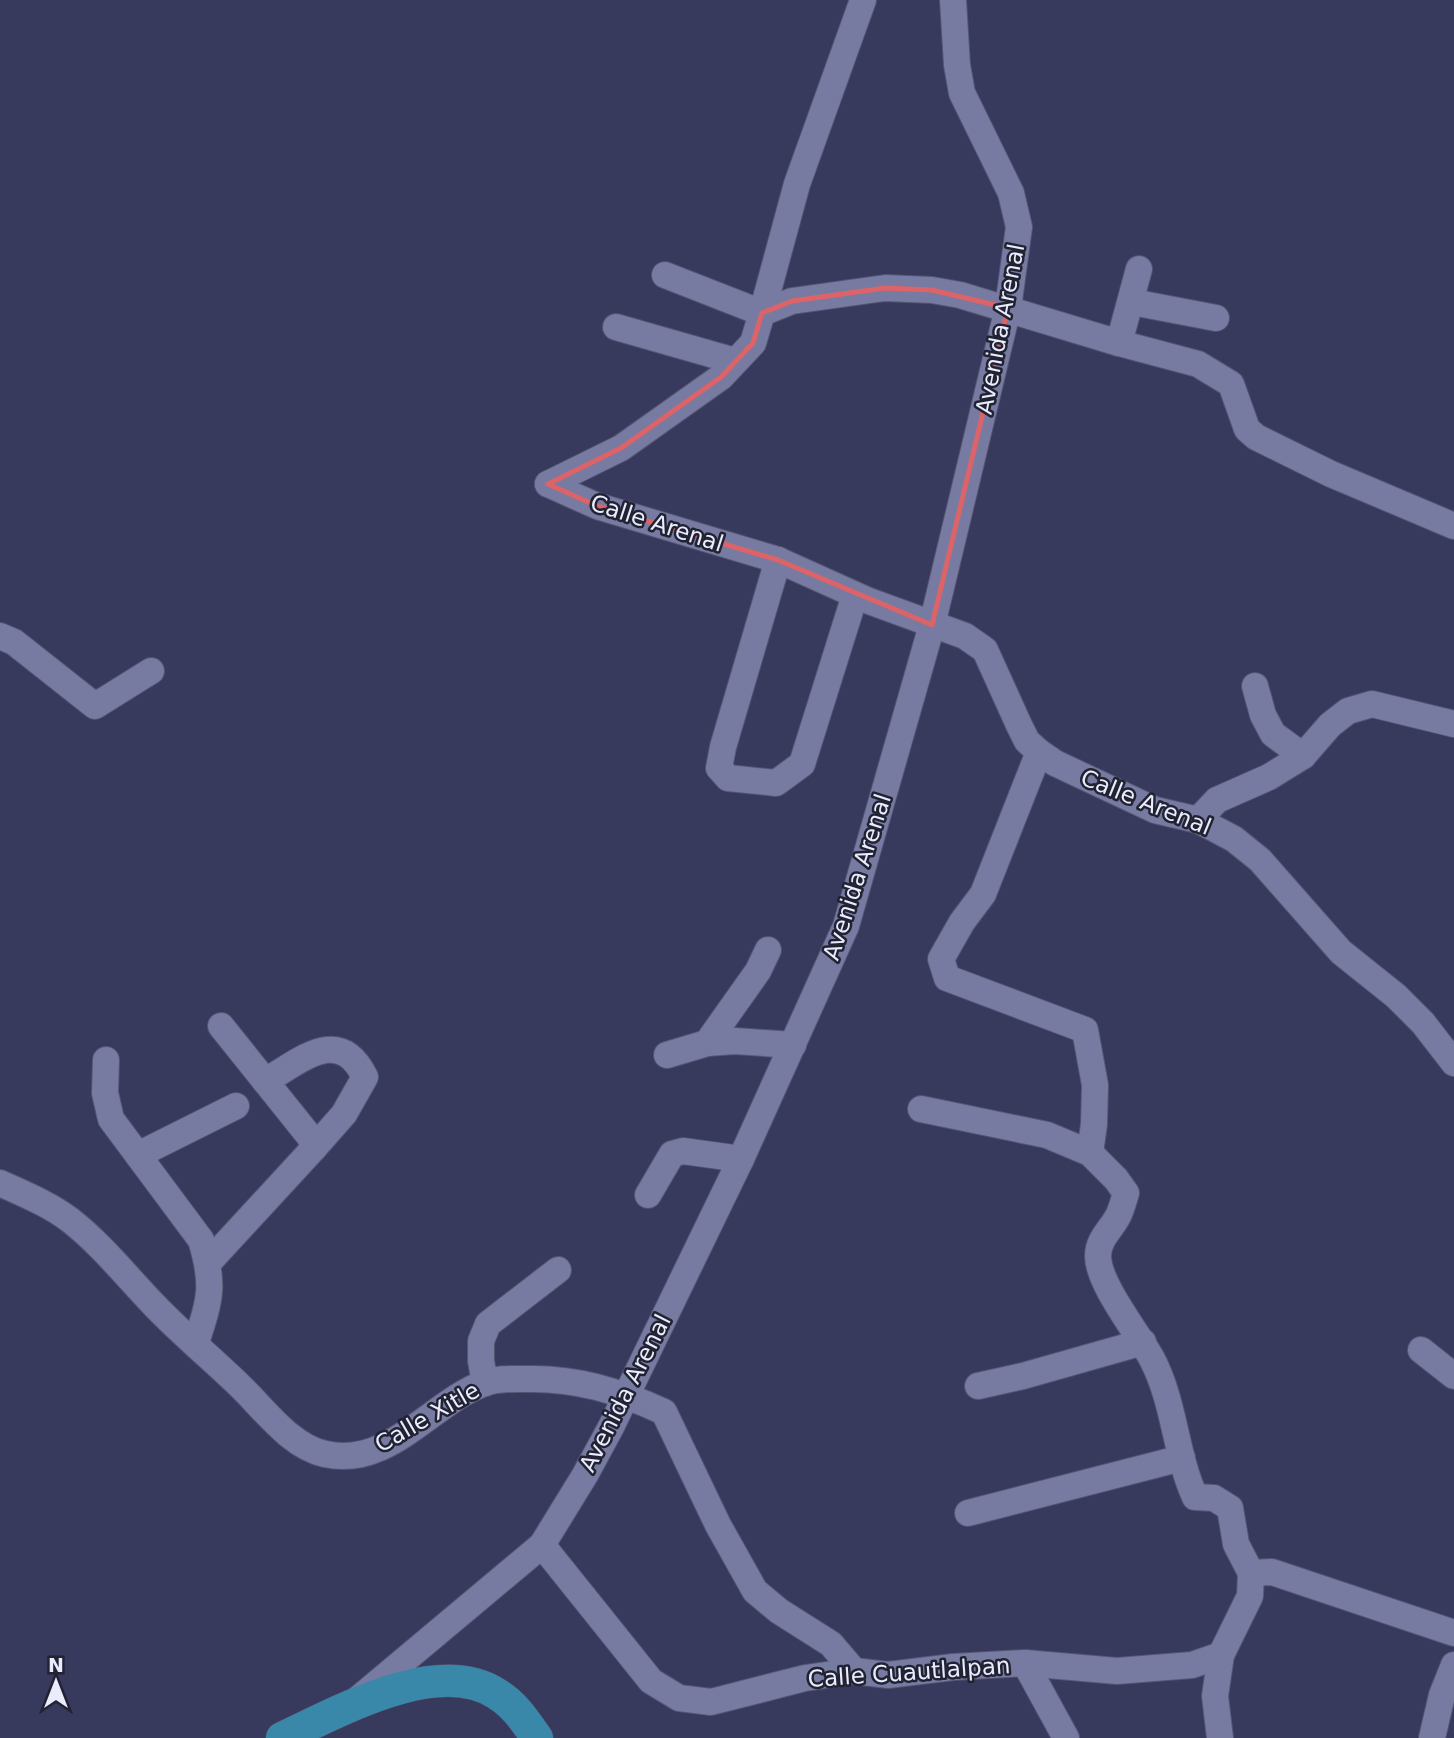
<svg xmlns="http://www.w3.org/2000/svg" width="1454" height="1738" font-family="'DejaVu Sans',sans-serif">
<rect width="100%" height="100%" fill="#37395d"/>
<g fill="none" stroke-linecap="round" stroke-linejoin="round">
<g stroke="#545572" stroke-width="28">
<g id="minor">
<path d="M 665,275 L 762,313 L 797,184 L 863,0"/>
<path d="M 1132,302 L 1216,318"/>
<path d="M 616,327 L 735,361"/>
<path d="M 1119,343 L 1139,269"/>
<path d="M 548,484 L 597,506 L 778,560 L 869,601 L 965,636 L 985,650 L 1019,725 L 1027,741 L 1039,752 L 1055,763 L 1155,810 L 1198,820 L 1234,839 L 1260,860 L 1341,952 L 1396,996 L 1423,1023 L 1454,1063"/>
<path d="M 548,484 L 621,448 L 721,377 L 753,343 L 762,313 L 792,301 L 885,288 L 932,290 L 960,295 L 1119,343 L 1198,364 L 1231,384 L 1247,429 L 1256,437 L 1331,474 L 1454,526"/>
<path d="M 778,560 L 723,747 L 719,768 L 728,778 L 776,783 L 802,764 L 855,595"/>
<path d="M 0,636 L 14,642 L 95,706 L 151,671"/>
<path d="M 1255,686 L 1263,715 L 1273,734 L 1303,756"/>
<path d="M 1039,752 L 983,894 L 962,922 L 941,959 L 947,978 L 1085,1030 L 1095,1085 L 1094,1124 L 1090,1153"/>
<path d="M 1198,820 L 1217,800 L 1269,777 L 1303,756 L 1330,725 L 1348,711 L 1372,704 L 1454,724"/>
<path d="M 707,1043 L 758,971 L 768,950"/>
<path d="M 667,1055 L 707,1043 L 735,1041 L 793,1045"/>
<path d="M 106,1060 L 105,1093 L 111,1119 L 201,1240 C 215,1286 210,1299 196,1343"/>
<path d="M 265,1081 C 301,1061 339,1024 365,1077 L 344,1114 L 314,1148"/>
<path d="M 921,1109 L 1047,1135 L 1090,1153 L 1116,1179 L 1126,1193 C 1124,1200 1122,1207 1119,1214 C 1113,1228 1098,1238 1098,1256 C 1098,1284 1138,1333 1152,1359 C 1175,1403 1175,1453 1195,1497 L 1214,1498 L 1230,1508 L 1236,1544 L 1251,1573"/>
<path d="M 138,1155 L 236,1106"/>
<path d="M 0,1183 C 24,1194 49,1204 70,1220 C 102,1245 127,1277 155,1306 C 182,1334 212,1359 240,1386 C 265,1410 290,1446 325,1454 C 389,1469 433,1401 485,1383 C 498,1378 513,1379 527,1379 C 577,1378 619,1391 664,1412 L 718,1525 L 755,1591 L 779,1611 L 831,1644 L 854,1671"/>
<path d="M 648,1195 L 672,1154 L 683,1151 L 741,1159"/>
<path d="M 208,1263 L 314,1148 L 310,1137 L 221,1026"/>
<path d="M 1421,1350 L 1454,1376"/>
<path d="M 485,1383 L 481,1361 L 481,1341 L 488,1324 L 558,1270"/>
<path d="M 978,1386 L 1023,1376 L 1143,1342"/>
<path d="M 968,1513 L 1182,1458"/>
<path d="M 542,1545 L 651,1681 L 679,1698 L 711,1702 L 805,1678 L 854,1671 L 888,1675 L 953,1667 L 1025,1663 L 1117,1671 L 1192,1665 L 1221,1655"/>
<path d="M 1251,1573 L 1272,1572 L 1454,1633"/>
<path d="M 1025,1663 L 1066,1738"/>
<path d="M 357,1700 L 542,1545 L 585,1475 L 611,1427 L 741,1159 L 846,926 L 932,625 L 1008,308 L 1019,227 L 1011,193 L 962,93 L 957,65 L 953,0"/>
<path d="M 1220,1738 L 1215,1696 L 1221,1655 L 1250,1596 L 1251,1573"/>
<path d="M 1432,1738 L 1442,1695 L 1454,1665"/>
</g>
</g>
<g stroke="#545572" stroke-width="33">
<path id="major" d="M 282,1738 C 338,1712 438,1655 497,1694 C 515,1705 525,1721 537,1738"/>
</g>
<use href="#minor" stroke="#777ba2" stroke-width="26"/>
<use href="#major" stroke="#3987a9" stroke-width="32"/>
</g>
<path fill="none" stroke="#dc6368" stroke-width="5" stroke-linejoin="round" d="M 885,288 L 932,290 L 1008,308 L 932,625 L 778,560 L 597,506 L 548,484 L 621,448 L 721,377 L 753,343 L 762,313 L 792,301 Z"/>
<g text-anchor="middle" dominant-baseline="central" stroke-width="5" stroke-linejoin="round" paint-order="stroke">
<g font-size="23" fill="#eaecfe" stroke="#212333">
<text transform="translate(1000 329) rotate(-79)">Avenida Arenal</text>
<text transform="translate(657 523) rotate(18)">Calle Arenal</text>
<text transform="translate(1146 802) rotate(22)">Calle Arenal</text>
<text transform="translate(857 877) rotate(-72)">Avenida Arenal</text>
<text transform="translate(625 1393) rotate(-63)">Avenida Arenal</text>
<text transform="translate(427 1417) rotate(-30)">Calle Xitle</text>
<text transform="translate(909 1672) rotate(-4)">Calle Cuautlalpan</text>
</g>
</g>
<g transform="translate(56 1682)" stroke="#212333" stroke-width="5" paint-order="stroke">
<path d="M0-5L12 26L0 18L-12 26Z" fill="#eaecfe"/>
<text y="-10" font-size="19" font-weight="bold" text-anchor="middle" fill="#eaecfe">N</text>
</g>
</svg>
